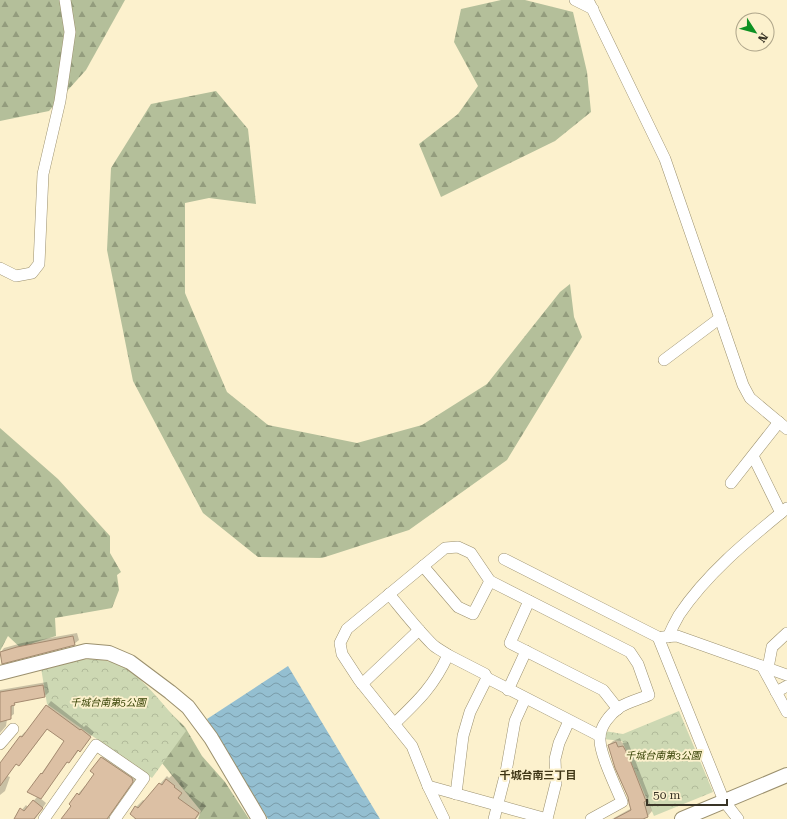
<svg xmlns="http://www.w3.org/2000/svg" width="787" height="819" font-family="'Roboto Serif','Noto Sans JP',serif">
<defs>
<pattern id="forest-firs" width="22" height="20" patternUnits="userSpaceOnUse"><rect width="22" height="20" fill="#b4bf9a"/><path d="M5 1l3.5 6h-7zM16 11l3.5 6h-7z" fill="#939c7d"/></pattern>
<pattern id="park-crowns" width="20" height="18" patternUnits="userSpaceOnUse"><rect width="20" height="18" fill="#cdd8b3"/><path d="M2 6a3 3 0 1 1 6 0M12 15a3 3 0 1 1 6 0" fill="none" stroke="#b1ba9a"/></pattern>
<pattern id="water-waves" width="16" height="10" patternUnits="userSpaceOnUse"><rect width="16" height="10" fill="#94bfd1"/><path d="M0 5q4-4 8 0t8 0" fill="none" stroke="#7a9ca9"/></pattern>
</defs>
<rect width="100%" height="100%" fill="#fcf1cd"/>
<g fill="url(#forest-firs)">
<path d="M 0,0 L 125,0 L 86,70 L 49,111 L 0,121 Z"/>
<path d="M 501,0 L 525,0 L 573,12 L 587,72 L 591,112 L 555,141 L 441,197 L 419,144 L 458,114 L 478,86 L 454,42 L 461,9 Z"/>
<path d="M 216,91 L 248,129 L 256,204 L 209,198 L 185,203 L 185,293 L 227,392 L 268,425 L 357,443 L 422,425 L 487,384 L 560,292 L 570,284 L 574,317 L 582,337 L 507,460 L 409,530 L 322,558 L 258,557 L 203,513 L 133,381 L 107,250 L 111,168 L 151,104 Z"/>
<path d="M 0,428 L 58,479 L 110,536 L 110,553 L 121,572 L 117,575 L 119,590 L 112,608 L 55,618 L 56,636 L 33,643 L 25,652 L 8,636 L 0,651 Z"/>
<path d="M 149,692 L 185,727 L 202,756 L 225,782 L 249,819 L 198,819 L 201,811 L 131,725 Z"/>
</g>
<g fill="url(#park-crowns)">
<path d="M 91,659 C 102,660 112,661 121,666 C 143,676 169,712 186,731 L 152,778 L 47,704 L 41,668 L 78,660 Z"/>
<path d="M 679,711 L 713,792 L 654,816 L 622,741 L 603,739 L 604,731 L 623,734 Z"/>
</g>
<path fill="url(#water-waves)" d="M 288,666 L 380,819 L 268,819 L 207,719 Z"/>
<g fill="#0003">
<path d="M 77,633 L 79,640 L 74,644 L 3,662 L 0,653 L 4,648 L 22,643 Z"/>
<path d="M 47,682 L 49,692 L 45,696 L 18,701 L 14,704 L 14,714 L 7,719 L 6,726 L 0,733 L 0,690 Z"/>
<path d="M 51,701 L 84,727 L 86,725 L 94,732 L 84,746 L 79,750 L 73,758 L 68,761 L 40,798 L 46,803 L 35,819 L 14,819 L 26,805 L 28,807 L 38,796 L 41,774 L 65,741 L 48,728 L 23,761 L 16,763 L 7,776 L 10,777 L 5,791 L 0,795 L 0,765 L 21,736 L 25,732 L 26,733 Z"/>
<path d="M 620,738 L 622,743 L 628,742 L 649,796 L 648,798 L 652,811 L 648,816 L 641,819 L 612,819 L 632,808 L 629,797 L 609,745 L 613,741 Z"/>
<path d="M 109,750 L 140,774 L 109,817 L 113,819 L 62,819 L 72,805 L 70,804 L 78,794 L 85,786 L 86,787 L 96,774 L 102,758 Z"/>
<path d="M 174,773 L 181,778 L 180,779 L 188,785 L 184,790 L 206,806 L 196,819 L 134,819 L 136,817 L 136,807 L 143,800 L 145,801 L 167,776 L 169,778 Z"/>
</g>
<g fill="#dcc0a4" stroke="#a48a70">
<path d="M 73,636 L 75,645 L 2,664 L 0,652 L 17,647 Z"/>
<path d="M 43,685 L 45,697 L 14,703 L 15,705 L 11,706 L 11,719 L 0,722 L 0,692 Z"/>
<path d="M 46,705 L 80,730 L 81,729 L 91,737 L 80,752 L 78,750 L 69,763 L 67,762 L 41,799 L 27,792 L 41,773 L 42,774 L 64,741 L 47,729 L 19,766 L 16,764 L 0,786 L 0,763 L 20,736 L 22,737 Z"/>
<path d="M 616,742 L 618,747 L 623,746 L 628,755 L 646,801 L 644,802 L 648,817 L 643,819 L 614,819 L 631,810 L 629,803 L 628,797 L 615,768 L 608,745 Z"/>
<path d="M 101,757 L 132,778 L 133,782 L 107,819 L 61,819 L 71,806 L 69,804 L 77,793 L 79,795 L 94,774 L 90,771 Z"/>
<path d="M 166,779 L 175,786 L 174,787 L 182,793 L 178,798 L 199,813 L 195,819 L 136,819 L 130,814 L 135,806 L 138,808 L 159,783 L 162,785 Z"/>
<path d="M 33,800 L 43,808 L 34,819 L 14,819 L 20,808 L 24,811 Z"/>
</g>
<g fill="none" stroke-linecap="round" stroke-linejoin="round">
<g stroke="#9b906e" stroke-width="12">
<g id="minor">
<path d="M 575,0 L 593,9"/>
<path d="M 588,0 L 665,159 L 743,385 L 750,398 L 787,429"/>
<path d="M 0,268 L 16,276 L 32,273 L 39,264 L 43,174 L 60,101 L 70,32 L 65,0"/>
<path d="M 664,360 L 720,318"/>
<path d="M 753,456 L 781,513"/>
<path d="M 731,483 L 779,422"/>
<path d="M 504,559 L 658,637 L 724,801 L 738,819"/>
<path d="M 423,566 L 458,607 L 473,614 L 490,581"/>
<path d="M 389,594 C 403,611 417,629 432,644 C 437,649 443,651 448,655 L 485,674 L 487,678 L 600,736"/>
<path d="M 529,601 L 510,643 L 603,690 L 618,709"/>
<path d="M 663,637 L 677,636 L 787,675"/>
<path d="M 668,637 C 671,630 675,622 679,615 C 707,573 748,540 787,508"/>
<path d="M 762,666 L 787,712"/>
<path d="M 768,668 L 772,647 L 787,633"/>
<path d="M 362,684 L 419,630"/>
<path d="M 508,690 L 526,651"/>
<path d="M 776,692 L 787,686"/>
<path d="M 394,724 C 418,701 434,686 448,655"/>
<path d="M 0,744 L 13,729"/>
<path d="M 428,786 L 547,819"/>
<path d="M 456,794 L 463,736 L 470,712 L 487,678"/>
<path d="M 44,819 L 96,745 L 144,778 L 115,819"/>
<path d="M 444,819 L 428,786 L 412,746 L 359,680 L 342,654 L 340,643 L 347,629 L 445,548 L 458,547 L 471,553 L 490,581 L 630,652 L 638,664 L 649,695 C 640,699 628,702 620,707 C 610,714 599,727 600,740 C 600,755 616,787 622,802 L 591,819"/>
<path d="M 494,819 L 506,772 L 515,721 L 525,699"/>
<path d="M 547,819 L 556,783 L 555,759 L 559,743 L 569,721"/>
</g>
</g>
<g stroke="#9b906e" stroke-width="16">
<g id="tertiary">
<path d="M 0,673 L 86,651 L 109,653 L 130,662 L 170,692 L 188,707 L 211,738 L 259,819"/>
<path d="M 682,819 L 787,775"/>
</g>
</g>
<use href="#minor" stroke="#fff" stroke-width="11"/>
<use href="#tertiary" stroke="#fff" stroke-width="14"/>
</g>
<g text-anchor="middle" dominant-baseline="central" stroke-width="4" stroke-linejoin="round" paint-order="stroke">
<g font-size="10" font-style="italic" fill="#333f01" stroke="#fcf1cd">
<text x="108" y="702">千城台南第5公園</text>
<text x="663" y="755">千城台南第3公園</text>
</g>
<g font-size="11" font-weight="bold" fill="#3f3616" stroke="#fcf1cd">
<text x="538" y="775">千城台南三丁目</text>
</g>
</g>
<g transform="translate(755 32) rotate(126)"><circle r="19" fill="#fcf1cd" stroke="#aea58a"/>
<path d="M0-3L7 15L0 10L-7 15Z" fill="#0e9122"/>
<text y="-6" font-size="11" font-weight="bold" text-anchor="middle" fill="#393426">N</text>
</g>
<path d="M647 799v6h80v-6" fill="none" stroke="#393426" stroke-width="2"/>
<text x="653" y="799" font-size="12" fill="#393426" stroke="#fcf1cd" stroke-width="3" paint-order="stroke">50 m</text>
</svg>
